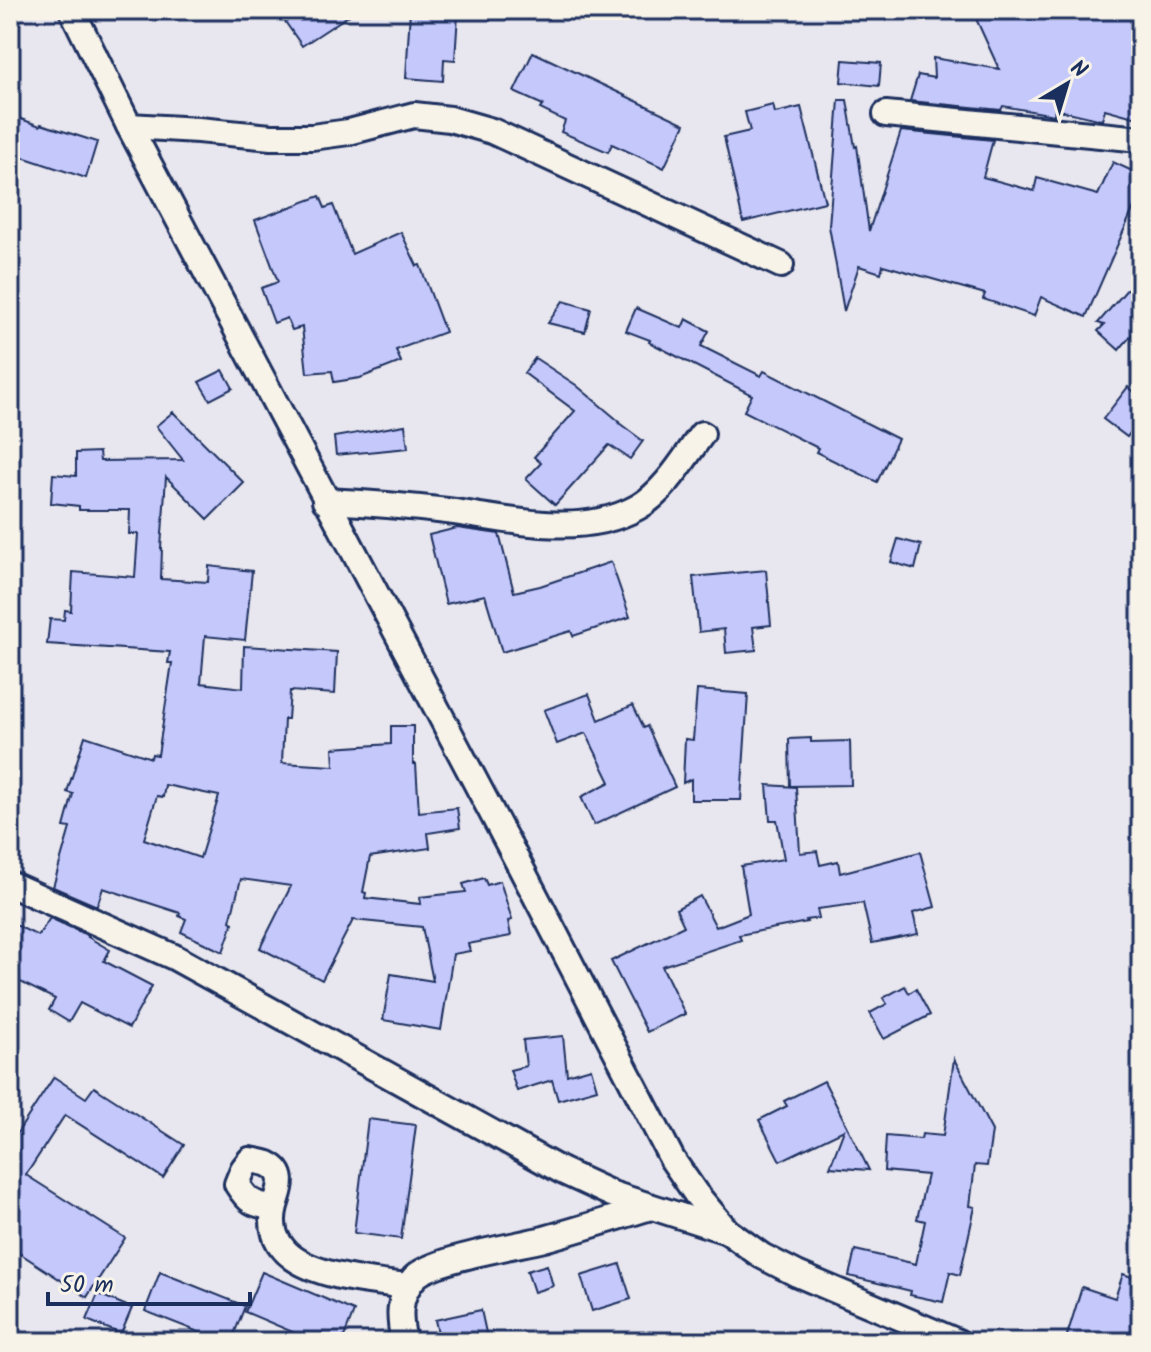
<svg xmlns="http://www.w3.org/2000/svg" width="1151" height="1352" font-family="Kalam,sans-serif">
<rect width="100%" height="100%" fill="#e8e6ee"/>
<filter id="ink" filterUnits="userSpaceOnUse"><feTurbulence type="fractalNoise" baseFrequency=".0125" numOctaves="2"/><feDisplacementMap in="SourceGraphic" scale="16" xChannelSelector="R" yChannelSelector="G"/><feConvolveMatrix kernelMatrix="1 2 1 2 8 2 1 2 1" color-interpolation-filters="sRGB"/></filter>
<g filter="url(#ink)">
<g fill="#c5c8fb" stroke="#1b2f5e" stroke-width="2" fill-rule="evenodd">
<path d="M 277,10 L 357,10 L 302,46 Z"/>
<path d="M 410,10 L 448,10 L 448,14 L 458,14 L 455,60 L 444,59 L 443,81 L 406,78 Z"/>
<path d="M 972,10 L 1120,10 L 1141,16 L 1141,119 L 1105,109 L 1102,120 L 1055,109 L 1054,115 L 1003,106 L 1001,110 L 910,101 L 918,75 L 934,78 L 933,58 L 999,69 Z"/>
<path d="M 533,52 L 685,124 L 664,168 L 612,144 L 608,152 L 561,132 L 565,121 L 540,109 L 543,105 L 514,92 Z"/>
<path d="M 843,60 L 881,63 L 879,86 L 841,82 Z"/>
<path d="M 839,100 L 847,100 L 855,147 L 857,146 L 869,231 L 901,131 L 993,140 L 983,177 L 1034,191 L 1037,178 L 1098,195 L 1113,162 L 1141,175 L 1141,191 L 1086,317 L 1041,297 L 1034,316 L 983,299 L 985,294 L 883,265 L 881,273 L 859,266 L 844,311 L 829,226 Z"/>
<path d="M 773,105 L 775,113 L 801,107 L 825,202 L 743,222 L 724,137 L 750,131 L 745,112 Z"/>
<path d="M 10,115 L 40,126 L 41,124 L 97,142 L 86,178 L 10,153 Z"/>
<path d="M 320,196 L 325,208 L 333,205 L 352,254 L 401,232 L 417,266 L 420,265 L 445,332 L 396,350 L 401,362 L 360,378 L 334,382 L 332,371 L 307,373 L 302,327 L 292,330 L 287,318 L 274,323 L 261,288 L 278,282 L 255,220 Z"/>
<path d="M 1141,273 L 1141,324 L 1119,350 L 1098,331 L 1104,325 L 1098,323 Z"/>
<path d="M 563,301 L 591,309 L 585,332 L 548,323 Z"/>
<path d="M 636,308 L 682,328 L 686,319 L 709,331 L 701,346 L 761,376 L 764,371 L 898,439 L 877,482 L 816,452 L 818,448 L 744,411 L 752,395 L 649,342 L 650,340 L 626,331 Z"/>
<path d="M 535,358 L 576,385 L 620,422 L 619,423 L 643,441 L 630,459 L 609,445 L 555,505 L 526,479 L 541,463 L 534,457 L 575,411 L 524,373 Z"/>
<path d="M 223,370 L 233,388 L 210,400 L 199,382 Z"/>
<path d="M 1128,387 L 1141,397 L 1141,418 L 1127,437 L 1103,419 Z"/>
<path d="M 173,412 L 244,483 L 208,519 L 166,477 L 161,548 L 162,548 L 161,579 L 208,582 L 209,566 L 252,571 L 245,640 L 205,636 L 201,683 L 243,688 L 244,646 L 337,652 L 335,694 L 290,691 L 288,719 L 284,719 L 282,763 L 334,766 L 333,748 L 391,744 L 391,726 L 413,726 L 413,764 L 416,764 L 419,812 L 457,808 L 460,828 L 428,833 L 430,848 L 370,857 L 363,892 L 366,893 L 365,898 L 421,904 L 420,897 L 466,892 L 463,884 L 484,878 L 487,885 L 500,881 L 512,920 L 508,921 L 511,936 L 468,944 L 470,951 L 453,954 L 441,1030 L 383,1020 L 391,974 L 433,981 L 422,927 L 353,920 L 322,980 L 260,948 L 291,886 L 241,879 L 230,921 L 233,923 L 223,952 L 181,932 L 186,919 L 179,916 L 180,913 L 103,888 L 97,906 L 53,887 L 70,828 L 64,827 L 73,794 L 67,792 L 85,736 L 151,758 L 152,754 L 158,755 L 172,663 L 168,663 L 170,652 L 47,644 L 50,619 L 64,620 L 65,610 L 71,611 L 73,572 L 135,577 L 138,534 L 129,534 L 130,510 L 79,510 L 79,506 L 51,503 L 53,474 L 76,476 L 76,453 L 99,452 L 100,461 L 183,460 L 156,426 ZM 165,785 L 219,796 L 200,858 L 144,839 L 157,796 L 163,797 Z"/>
<path d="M 405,425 L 408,448 L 336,455 L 334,437 Z"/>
<path d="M 457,528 L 499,534 L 514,592 L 540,586 L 611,562 L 630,617 L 573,636 L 571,631 L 502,652 L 485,595 L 446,604 L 429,535 Z"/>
<path d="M 898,539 L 921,545 L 915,569 L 891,562 Z"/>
<path d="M 766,570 L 771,625 L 753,627 L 756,650 L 726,653 L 724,629 L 699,632 L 693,577 Z"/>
<path d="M 697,690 L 748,694 L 741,800 L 691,800 L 691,779 L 683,783 L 685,739 L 693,740 Z"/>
<path d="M 589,694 L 599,720 L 633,705 L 644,728 L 647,726 L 675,787 L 594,825 L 581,797 L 610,782 L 586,733 L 557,744 L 544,710 Z"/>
<path d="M 811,738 L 811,742 L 850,741 L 851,785 L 790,786 L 789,739 Z"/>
<path d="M 767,785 L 796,787 L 800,853 L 817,851 L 820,865 L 838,861 L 840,873 L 920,852 L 935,907 L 913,913 L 918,934 L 872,943 L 863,903 L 817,909 L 819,918 L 806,920 L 807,922 L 739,935 L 741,940 L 662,966 L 685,1014 L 647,1032 L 611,961 L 684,926 L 676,909 L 700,896 L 716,927 L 749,914 L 741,866 L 784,859 L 777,820 L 770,820 Z"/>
<path d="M 50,918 L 89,936 L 88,937 L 110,950 L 104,961 L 152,986 L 129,1028 L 80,1003 L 69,1022 L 49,1010 L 55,999 L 10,977 L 10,922 L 38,936 Z"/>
<path d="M 905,986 L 909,993 L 916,989 L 930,1015 L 884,1039 L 870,1013 L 887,1004 L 883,998 Z"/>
<path d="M 563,1036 L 567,1075 L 591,1068 L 597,1089 L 558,1100 L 552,1080 L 517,1091 L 510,1070 L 526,1066 L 523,1040 Z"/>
<path d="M 954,1059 L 992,1131 L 987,1166 L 975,1165 L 970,1206 L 975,1207 L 960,1275 L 950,1272 L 943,1302 L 910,1295 L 911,1291 L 849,1276 L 855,1250 L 916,1264 L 925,1221 L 917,1219 L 927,1175 L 884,1171 L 886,1136 L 921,1139 L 922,1134 L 943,1136 Z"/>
<path d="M 54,1077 L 86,1098 L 94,1087 L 184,1145 L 163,1178 L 65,1115 L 26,1175 L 125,1238 L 87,1297 L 10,1247 L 10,1144 Z"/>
<path d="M 824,1081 L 848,1128 L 869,1170 L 830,1167 L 844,1130 L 780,1161 L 759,1120 L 787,1106 L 784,1101 Z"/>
<path d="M 368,1119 L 416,1125 L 401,1239 L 354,1233 Z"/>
<path d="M 620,1264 L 631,1299 L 592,1311 L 581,1276 Z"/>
<path d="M 547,1265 L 553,1286 L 534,1292 L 527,1271 Z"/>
<path d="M 160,1272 L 245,1306 L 231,1342 L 224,1342 L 145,1311 Z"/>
<path d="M 262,1272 L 354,1311 L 342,1342 L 316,1342 L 245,1312 Z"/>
<path d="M 1123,1274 L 1141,1280 L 1141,1307 L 1130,1342 L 1065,1342 L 1082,1287 L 1115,1298 Z"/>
<path d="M 98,1294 L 132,1308 L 121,1334 L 87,1320 Z"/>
<path d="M 481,1310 L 488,1342 L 440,1342 L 435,1320 Z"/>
</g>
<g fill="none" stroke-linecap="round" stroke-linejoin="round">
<g stroke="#1b2f5e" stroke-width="30">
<g id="minor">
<path d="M 72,10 L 129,126 L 520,866 L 672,1159 L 696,1194 L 727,1231 L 762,1256 L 797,1274 L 958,1342"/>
<path d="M 886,114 L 1141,139"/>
<path d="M 129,126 L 198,130 L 271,137 L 312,137 L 349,132 L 414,115 L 450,119 L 492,131 L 781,265"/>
<path d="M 325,501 C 366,503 406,506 447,511 C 508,519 581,539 638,507 C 664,493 685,457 702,434"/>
<path d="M 10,884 L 174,957 L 562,1171 L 612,1194 L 727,1231"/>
<path d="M 274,1208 C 253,1204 248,1202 237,1184 L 243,1169 L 250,1160 C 255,1161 263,1162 268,1164 C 289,1174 279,1191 275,1206 C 271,1221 273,1236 282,1247 C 304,1277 374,1282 408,1286"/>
<path d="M 404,1342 C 399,1319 397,1297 414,1278 C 430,1259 516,1246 544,1239 C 580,1229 615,1218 651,1207"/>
</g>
</g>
<use href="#minor" stroke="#f7f3e8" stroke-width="24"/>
</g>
</g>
<rect width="1151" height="1352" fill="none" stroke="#f7f3e8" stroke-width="40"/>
<rect x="20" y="20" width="1111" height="1312" fill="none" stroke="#1b2f5e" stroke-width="3" filter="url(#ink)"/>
<g transform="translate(1067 84) rotate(38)" stroke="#f7f3e8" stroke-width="6" paint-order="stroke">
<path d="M0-6L14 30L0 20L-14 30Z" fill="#1b2f5e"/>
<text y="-12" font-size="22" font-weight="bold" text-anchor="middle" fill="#1b2f5e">N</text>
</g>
<path d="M48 1292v12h202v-12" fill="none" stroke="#1b2f5e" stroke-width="4"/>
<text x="60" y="1292" font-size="24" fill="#1b2f5e" stroke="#f7f3e8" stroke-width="6" paint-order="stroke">50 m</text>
</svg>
